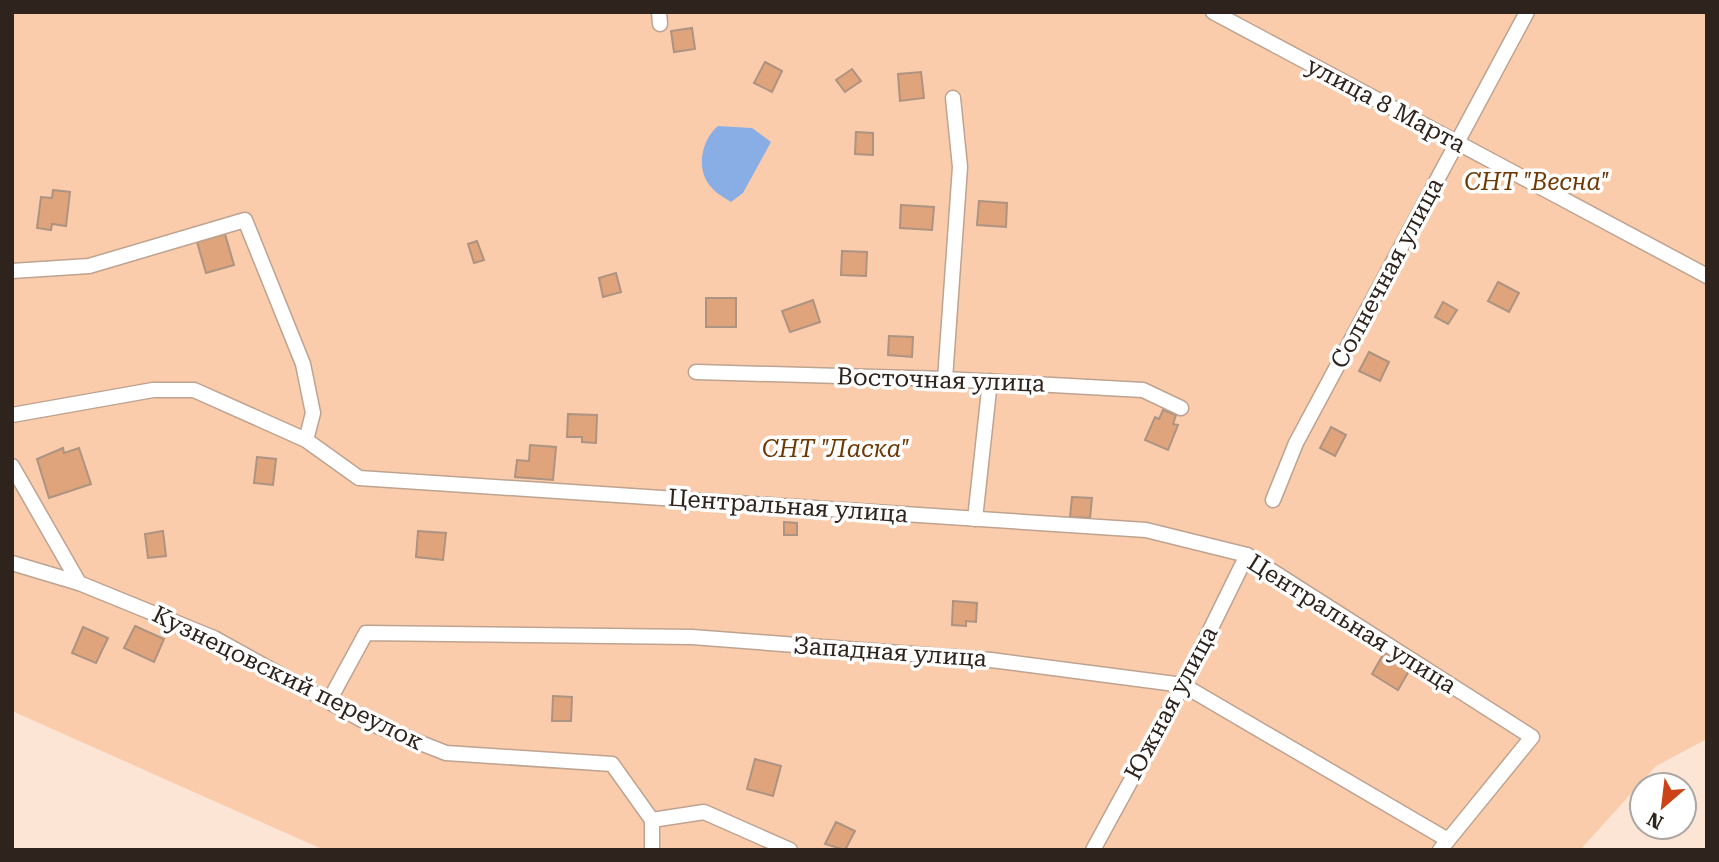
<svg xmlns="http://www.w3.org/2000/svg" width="1719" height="862" font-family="'Roboto Serif',serif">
<rect width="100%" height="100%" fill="#fce5d5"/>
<path fill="#faccac" d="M 12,12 L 1707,12 L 1707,739 L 1656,766 L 1580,850 L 324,850 L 12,711 Z"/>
<path fill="#89aee5" d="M 718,126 L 752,128 L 771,142 L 743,193 L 731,202 C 725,198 717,194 712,188 C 695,171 701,140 718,126 Z"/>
<g fill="#dfa47b" stroke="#ad9381" stroke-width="2">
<path d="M 692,28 L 695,49 L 674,52 L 671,31 Z"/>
<path d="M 765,62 L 782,71 L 772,92 L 754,83 Z"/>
<path d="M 852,69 L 861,81 L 845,92 L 836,80 Z"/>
<path d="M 921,72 L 924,98 L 900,101 L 898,74 Z"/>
<path d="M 856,132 L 873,133 L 873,155 L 855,154 Z"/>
<path d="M 53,190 L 70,192 L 66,226 L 52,224 L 51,230 L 37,228 L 41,197 L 52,198 Z"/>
<path d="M 979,201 L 1007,203 L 1006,227 L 977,225 Z"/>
<path d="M 901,205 L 934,207 L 932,230 L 900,228 Z"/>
<path d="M 225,234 L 234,265 L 206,273 L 197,242 Z"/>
<path d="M 477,241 L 484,260 L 474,263 L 468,244 Z"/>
<path d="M 842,251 L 867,252 L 866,276 L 841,275 Z"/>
<path d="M 616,273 L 621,292 L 603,297 L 599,278 Z"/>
<path d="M 1498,282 L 1519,293 L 1509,312 L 1488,301 Z"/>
<rect x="706" y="298" width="30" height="29"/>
<path d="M 813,300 L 820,322 L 790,332 L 782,311 Z"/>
<path d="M 1443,302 L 1457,310 L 1448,324 L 1435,317 Z"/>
<path d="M 889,336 L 913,337 L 912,357 L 888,355 Z"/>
<path d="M 1369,352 L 1389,362 L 1380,381 L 1359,371 Z"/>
<path d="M 1163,410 L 1176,415 L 1173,424 L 1178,425 L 1168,450 L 1145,440 L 1155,417 L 1159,419 Z"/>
<path d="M 568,414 L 597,415 L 596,443 L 582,442 L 582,437 L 567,437 Z"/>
<path d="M 1331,427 L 1346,435 L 1335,456 L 1320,448 Z"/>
<path d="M 530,445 L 556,447 L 553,480 L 515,477 L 517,460 L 529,461 Z"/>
<path d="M 63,448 L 64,453 L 79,448 L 91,484 L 49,498 L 37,459 Z"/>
<path d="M 257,457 L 276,459 L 273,485 L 254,483 Z"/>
<path d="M 1072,497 L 1092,498 L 1090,518 L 1070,517 Z"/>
<path d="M 784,522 L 797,523 L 797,535 L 784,535 Z"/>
<path d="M 163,531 L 166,556 L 148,558 L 145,534 Z"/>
<path d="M 418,531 L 446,533 L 443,560 L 416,557 Z"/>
<path d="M 953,601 L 977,603 L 976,622 L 966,621 L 966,626 L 952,625 Z"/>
<path d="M 135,626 L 164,639 L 154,662 L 124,648 Z"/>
<path d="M 83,627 L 108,638 L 96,663 L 72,653 Z"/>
<path d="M 1384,653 L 1410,669 L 1398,690 L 1372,674 Z"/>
<path d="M 553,696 L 572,697 L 571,721 L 552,721 Z"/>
<path d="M 755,759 L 781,766 L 773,796 L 747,789 Z"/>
<path d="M 836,822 L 855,831 L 845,850 L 825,844 Z"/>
</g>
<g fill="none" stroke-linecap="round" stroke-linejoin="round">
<g stroke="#bea390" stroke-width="17">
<g id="minor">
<path d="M 659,12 L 660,24"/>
<path d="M 1213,12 L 1707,276"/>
<path d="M 12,271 L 89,266 L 245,220 L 303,364 L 313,413 L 306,440"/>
<path d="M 696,372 L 945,379 L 1143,390 L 1181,408"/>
<path d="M 945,379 L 960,167 L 953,98"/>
<path d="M 12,415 L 153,390 L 194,390 L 306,440 L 359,478 L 1146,530 L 1247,555 L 1532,737 L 1440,850"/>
<path d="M 12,466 L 79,583"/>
<path d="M 1273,500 L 1296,443 L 1527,12"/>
<path d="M 975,519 L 990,381"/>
<path d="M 12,563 L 79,583 L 214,638 L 362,720 L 446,753 L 612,764 L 652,820 L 652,850"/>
<path d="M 329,701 L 366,633 L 692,637 L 991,660 L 1183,685 L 1448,840"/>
<path d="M 652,820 L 704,812 L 790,850"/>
<path d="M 1093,850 L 1183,685 L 1247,555"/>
</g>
</g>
<use href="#minor" stroke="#fff" stroke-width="14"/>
</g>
<g text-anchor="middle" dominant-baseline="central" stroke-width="7" stroke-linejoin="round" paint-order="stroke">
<g font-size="24" fill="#2f241d" stroke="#fff">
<text transform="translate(1386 105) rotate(28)">улица 8 Марта</text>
<text transform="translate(1387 273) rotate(-62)">Солнечная улица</text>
<text transform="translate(941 380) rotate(2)">Восточная улица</text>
<text transform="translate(788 506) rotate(4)">Центральная улица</text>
<text transform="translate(1352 624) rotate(32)">Центральная улица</text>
<text transform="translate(890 652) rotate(4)">Западная улица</text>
<text transform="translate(288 678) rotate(26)">Кузнецовский переулок</text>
<text transform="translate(1171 703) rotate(-62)">Южная улица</text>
</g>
<g font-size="24" font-style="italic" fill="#6f3905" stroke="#fff">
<text x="1537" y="182">СНТ "Весна"</text>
<text x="836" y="449">СНТ "Ласка"</text>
</g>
</g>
<rect width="1719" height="862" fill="none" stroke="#2f241d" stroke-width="28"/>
<g transform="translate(1663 806) rotate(208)"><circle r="33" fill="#ffffff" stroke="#aca7a5" stroke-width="2"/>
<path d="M0-5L12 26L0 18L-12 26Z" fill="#cb4317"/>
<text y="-10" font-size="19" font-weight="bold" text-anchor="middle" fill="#2f241d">N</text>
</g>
</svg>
